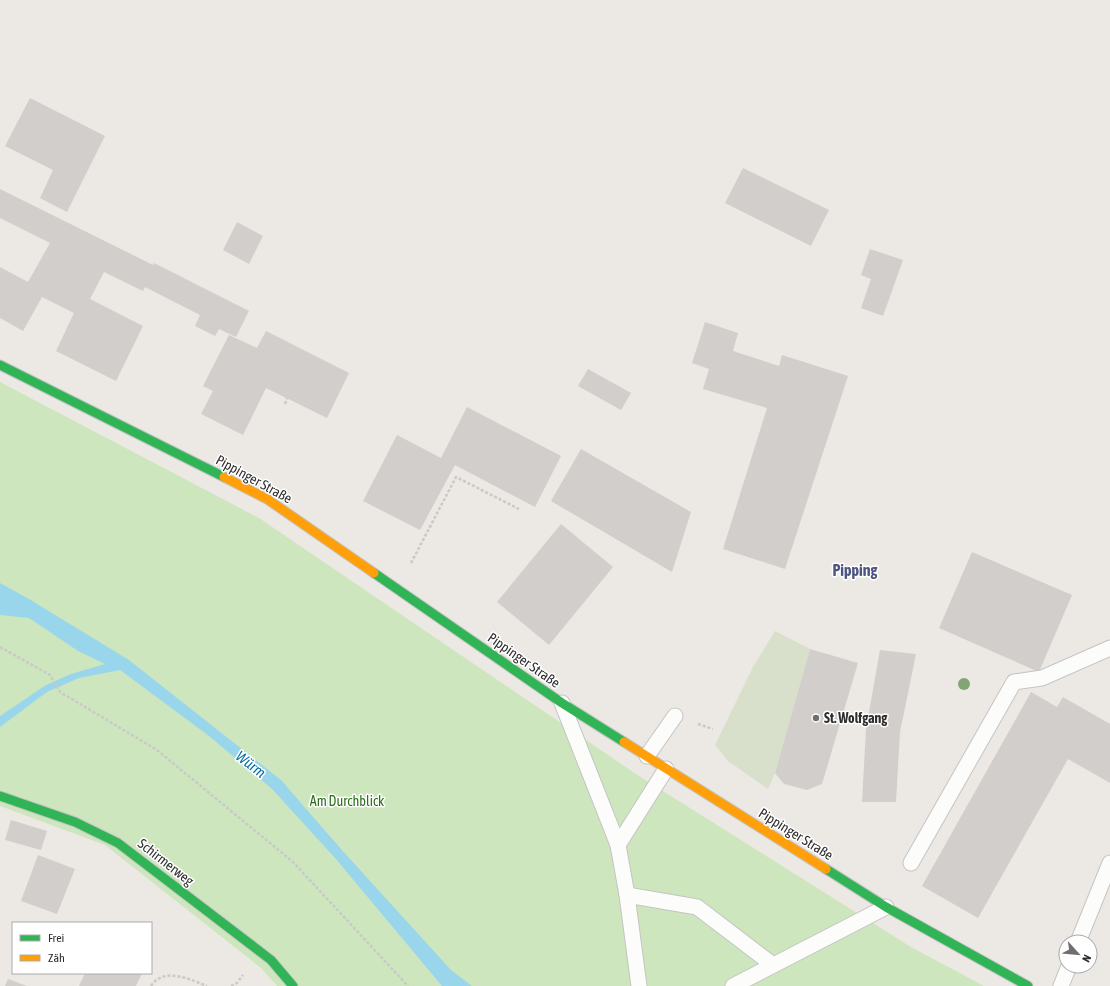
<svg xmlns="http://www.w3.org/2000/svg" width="1110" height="986" font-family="'Asap Condensed',sans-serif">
<rect width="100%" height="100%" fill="#ece8e4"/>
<path fill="#cee6be" d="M 0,382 L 259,518 L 639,776 L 911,947 L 984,986 L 277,986 L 261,968 L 105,845 L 0,806 Z"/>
<path fill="#d8e0cc" d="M 775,631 L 810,649 L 775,773 L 768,789 L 728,761 L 715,745 L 753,667 Z"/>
<path fill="#99d6ec" d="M 0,583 L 29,599 L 129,660 L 281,780 L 341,849 L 451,970 L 472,986 L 442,986 L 335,858 L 272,789 L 209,736 L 120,670 L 79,678 L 47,692 L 0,727 L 0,716 L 46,685 L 71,674 L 105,664 L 78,651 L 29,618 L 0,615 Z"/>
<g fill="#d1cecb">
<path d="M 30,98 L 105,136 L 67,212 L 40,198 L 53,170 L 5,146 Z"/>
<path d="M 743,168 L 829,210 L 811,246 L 725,203 Z"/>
<path d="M 0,189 L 153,265 L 154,263 L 249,311 L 236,337 L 219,329 L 215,336 L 195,326 L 200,315 L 145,287 L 143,291 L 104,272 L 90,299 L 143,326 L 116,381 L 56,351 L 74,313 L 42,297 L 23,331 L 0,318 L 0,267 L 28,282 L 50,243 L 0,218 Z"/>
<path d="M 237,222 L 263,236 L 249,264 L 223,250 Z"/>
<path d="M 870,249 L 903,260 L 883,316 L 861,308 L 871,279 L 861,275 Z"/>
<path d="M 705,322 L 738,333 L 733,351 L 779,366 L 782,355 L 848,376 L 785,569 L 723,549 L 767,408 L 703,389 L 709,369 L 692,363 Z"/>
<path d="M 266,331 L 349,373 L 327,418 L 266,388 L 243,435 L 201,414 L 213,391 L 203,386 L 229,335 L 257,348 Z"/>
<path d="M 588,369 L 631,393 L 621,410 L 578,386 Z"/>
<path d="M 467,407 L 561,456 L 535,507 L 455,465 L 420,530 L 363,501 L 397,435 L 441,458 Z"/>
<path d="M 581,449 L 691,512 L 672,572 L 551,501 Z"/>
<path d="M 561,524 L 613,567 L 549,645 L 497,602 Z"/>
<path d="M 972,552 L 1072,595 L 1039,672 L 939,628 Z"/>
<path d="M 810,649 L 858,663 L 822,784 L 807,790 L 784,784 L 775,773 Z"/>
<path d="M 880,650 L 916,654 L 900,732 L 896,802 L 862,802 L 866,729 Z"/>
<path d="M 1031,692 L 1057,707 L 1063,697 L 1110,724 L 1110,783 L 1068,759 L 978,918 L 922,886 Z"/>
<path d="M 11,820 L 47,831 L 41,850 L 5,840 Z"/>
<path d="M 38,855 L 75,869 L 57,914 L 21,901 Z"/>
<path d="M 85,973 L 142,973 L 136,986 L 79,986 Z"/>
<path d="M 8,979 L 27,986 L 5,986 Z"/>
</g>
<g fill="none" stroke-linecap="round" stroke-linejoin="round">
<g stroke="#c5c4c5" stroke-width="17">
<g id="lane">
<path d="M 562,703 L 618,845"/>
<path d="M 647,756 L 675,716"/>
<path d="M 911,863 L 1014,682 L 1042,678 L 1110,648"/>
<path d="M 627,895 L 697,907 L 773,965"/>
<path d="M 1078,942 L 1110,863"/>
<path d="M 639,986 L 627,895 L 618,845 L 666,769"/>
<path d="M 733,986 L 886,907"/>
<path d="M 1061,986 L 1069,966"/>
</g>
</g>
<g stroke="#c5c4c5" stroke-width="11">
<g id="fast">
<path d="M 0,365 L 224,477"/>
<path d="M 374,573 L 562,703 L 624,742"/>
<path d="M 0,796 L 75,822 L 118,843 L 271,960 L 293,986"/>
<path d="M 826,869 L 886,907 L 1028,986"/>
</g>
</g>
<g stroke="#c5c4c5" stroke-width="11">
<g id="slow">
<path d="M 224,477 L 267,499 L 374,573"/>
<path d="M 624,742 L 826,869"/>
</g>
</g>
<g stroke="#c9c9c8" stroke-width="2.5" stroke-dasharray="3 2" stroke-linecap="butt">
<path d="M 285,404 L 287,398"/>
<path d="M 411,563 L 456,477 L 519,509"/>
<path d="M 0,647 L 50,675 L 60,692 L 157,750 L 293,862 L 408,986"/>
<path d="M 698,724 L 713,729"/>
<path d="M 151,986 C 164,966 191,980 207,986"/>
<path d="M 231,986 L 237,983 L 243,975"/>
</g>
<use href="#lane" stroke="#fcfcfb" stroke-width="15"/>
<use href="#fast" stroke="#30b455" stroke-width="9"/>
<use href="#slow" stroke="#ff9f0a" stroke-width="9"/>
</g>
<circle fill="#82a575" cx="964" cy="684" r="6"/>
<circle fill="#706f6e" stroke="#fff" stroke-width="1.5" cx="816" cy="718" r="4"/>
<g text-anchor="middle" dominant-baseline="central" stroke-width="3" stroke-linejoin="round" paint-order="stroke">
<g font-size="14" fill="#2e2e2e" stroke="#fff">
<text transform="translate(254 479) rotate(29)">Pippinger Straße</text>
<text transform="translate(524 660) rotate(35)">Pippinger Straße</text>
<text transform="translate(796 834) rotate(32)">Pippinger Straße</text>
<text transform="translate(166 862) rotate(38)">Schirmerweg</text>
</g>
<g font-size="14" font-weight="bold" fill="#2e2e2e" stroke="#fff" text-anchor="start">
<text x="824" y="718">St. Wolfgang</text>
</g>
<g font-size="14" fill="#2c6e1b" stroke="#fff">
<text x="347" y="801">Am Durchblick</text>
</g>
<g font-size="15" font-style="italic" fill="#0d6fa3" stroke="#fff">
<text transform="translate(251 764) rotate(38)">Würm</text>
</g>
<g font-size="16" font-weight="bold" fill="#4d5680" stroke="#fff">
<text x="855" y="570">Pipping</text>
</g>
</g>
<rect x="12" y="922" width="140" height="52" fill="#ffffff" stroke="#ababab"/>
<rect x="20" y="935" width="20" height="6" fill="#30b455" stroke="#ababab"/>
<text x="48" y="942" font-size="12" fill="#2e2e2e">Frei</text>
<rect x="20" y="955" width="20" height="6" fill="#ff9f0a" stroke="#ababab"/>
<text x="48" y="962" font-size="12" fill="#2e2e2e">Zäh</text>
<g transform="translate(1078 954) rotate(117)"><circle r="19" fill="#ffffff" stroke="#ababab"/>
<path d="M0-3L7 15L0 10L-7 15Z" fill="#706f6e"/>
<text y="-6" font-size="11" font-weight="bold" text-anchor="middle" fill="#2e2e2e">N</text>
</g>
</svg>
